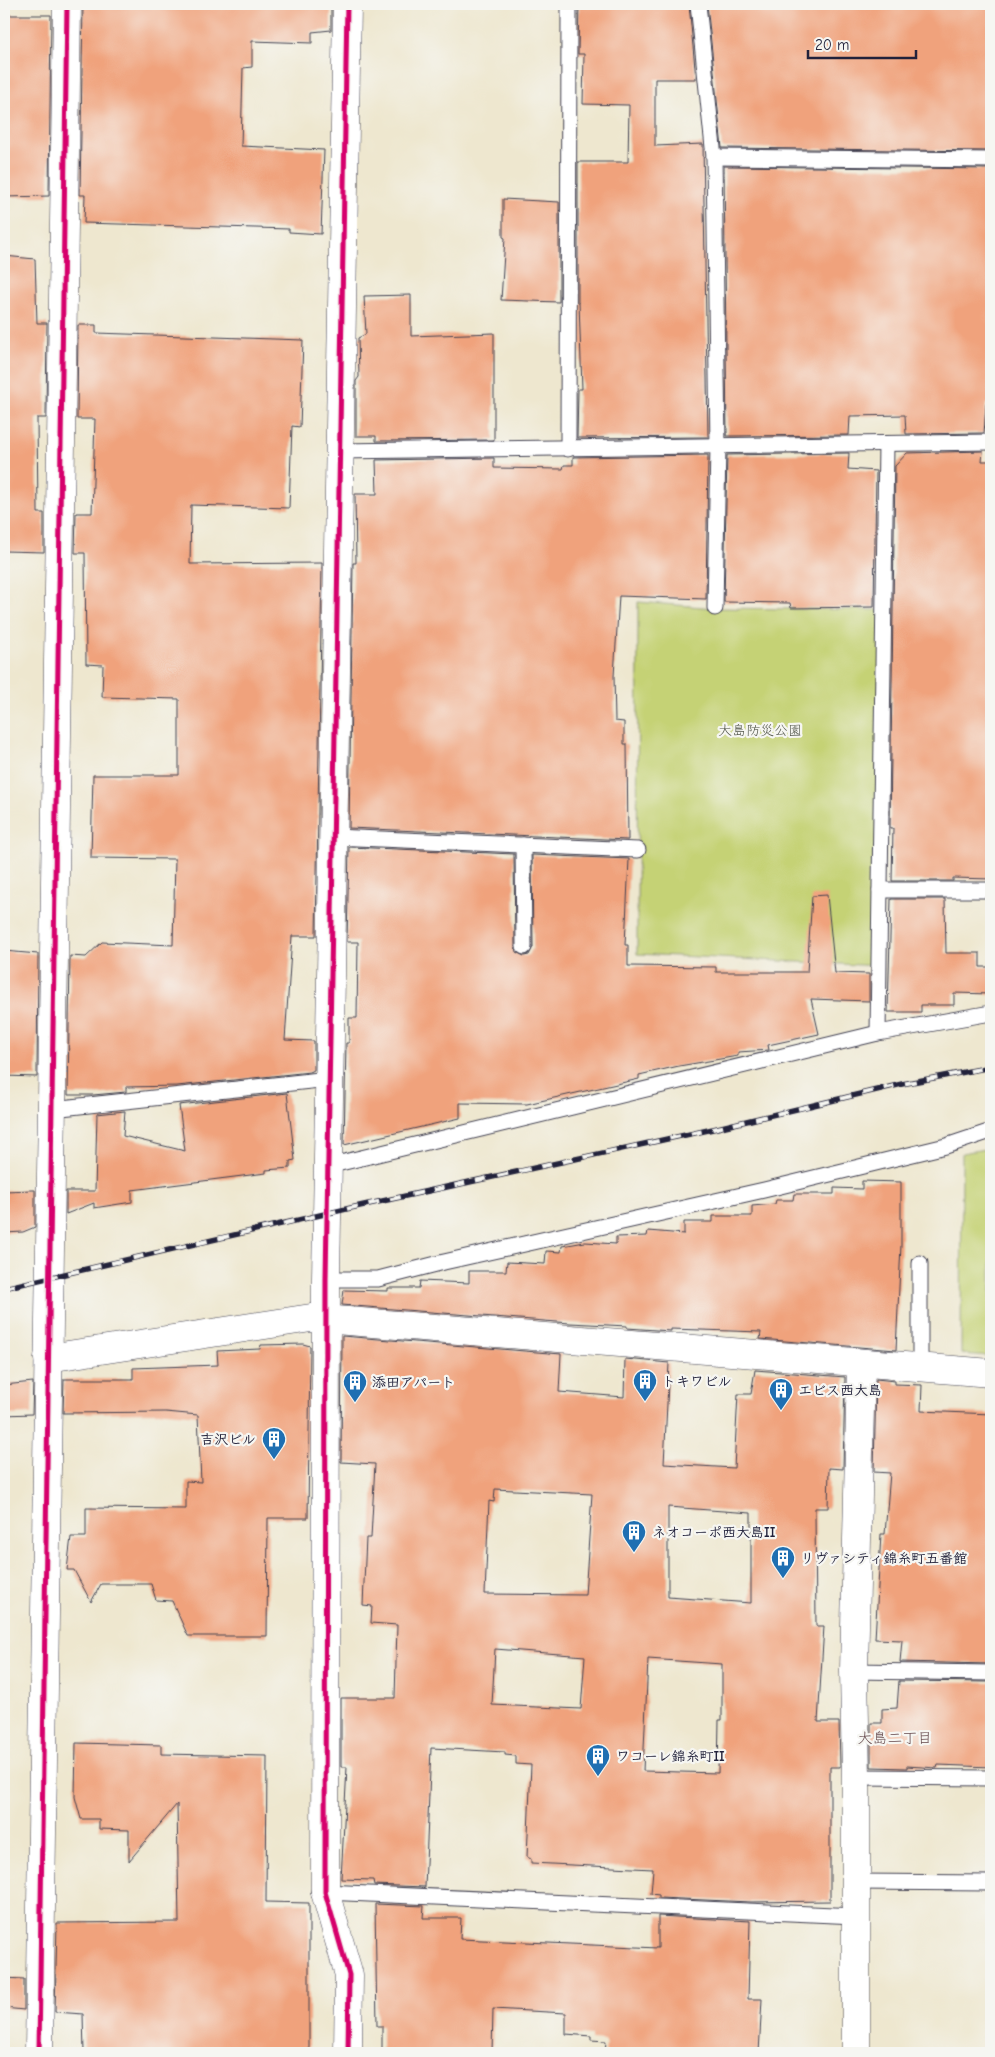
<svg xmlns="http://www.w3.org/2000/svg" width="995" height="2057" font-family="'Comic Neue','Klee One',sans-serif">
<rect width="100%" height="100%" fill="#f6f6f2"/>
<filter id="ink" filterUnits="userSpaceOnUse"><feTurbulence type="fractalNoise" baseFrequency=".02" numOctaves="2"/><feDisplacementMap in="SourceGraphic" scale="10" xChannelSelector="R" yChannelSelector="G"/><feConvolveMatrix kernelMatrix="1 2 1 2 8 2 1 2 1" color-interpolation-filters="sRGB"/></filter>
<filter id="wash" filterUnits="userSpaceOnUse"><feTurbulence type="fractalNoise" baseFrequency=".0096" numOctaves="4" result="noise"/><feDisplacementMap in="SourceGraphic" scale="20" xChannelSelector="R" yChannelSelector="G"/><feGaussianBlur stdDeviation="1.12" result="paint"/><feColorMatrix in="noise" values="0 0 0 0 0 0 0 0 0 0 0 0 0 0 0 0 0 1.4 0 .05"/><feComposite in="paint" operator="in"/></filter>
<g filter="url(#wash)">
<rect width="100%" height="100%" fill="#eee7cf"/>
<g fill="#c5d274" stroke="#747a58">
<path d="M 638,602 L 715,608 L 884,610 L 880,966 L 637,954 Z"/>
<path d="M 991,1148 L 991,1356 L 961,1354 L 962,1153 Z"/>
</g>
<g id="blocks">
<g fill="#f0a27c" fill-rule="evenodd">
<path d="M 83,4 L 331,4 L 331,30 L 312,32 L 312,43 L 252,41 L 252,67 L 243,68 L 241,146 L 324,150 L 321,234 L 289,232 L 289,229 L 84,223 L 85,195 L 80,195 Z"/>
<path d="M 579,4 L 689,4 L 696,79 L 655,79 L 655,146 L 703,144 L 708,437 L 577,438 L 578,389 L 582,389 L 579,303 L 578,303 L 578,162 L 628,162 L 629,105 L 583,104 L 584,54 L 578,54 Z"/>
<path d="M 707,4 L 991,4 L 991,151 L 722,148 Z"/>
<path d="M 4,15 L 51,15 L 49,196 L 4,197 Z"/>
<path d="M 724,166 L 991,169 L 991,403 L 986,404 L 984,433 L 906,434 L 905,415 L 850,416 L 849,435 L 727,436 Z"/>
<path d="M 503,199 L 559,202 L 559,302 L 501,300 L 505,238 L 503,237 Z"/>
<path d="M 4,256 L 35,259 L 37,323 L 47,323 L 46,418 L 37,418 L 38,513 L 44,513 L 44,552 L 4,551 Z"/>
<path d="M 411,295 L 411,336 L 494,333 L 494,440 L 376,441 L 376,436 L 356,436 L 356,381 L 359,377 L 358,338 L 366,334 L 364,296 Z"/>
<path d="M 78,325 L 96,325 L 96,333 L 303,340 L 300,427 L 292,426 L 289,508 L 191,505 L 190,564 L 322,563 L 316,936 L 292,936 L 285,1040 L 314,1041 L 314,1070 L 310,1072 L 177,1086 L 126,1087 L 126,1092 L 93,1095 L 68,1095 L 70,956 L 86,957 L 102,942 L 173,945 L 175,859 L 91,858 L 93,775 L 179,775 L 179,699 L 102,697 L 103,665 L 86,664 L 85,553 L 75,553 L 76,513 L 92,513 L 95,419 L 77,419 Z"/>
<path d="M 983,451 L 982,461 L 991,461 L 991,879 L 953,878 L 953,881 L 892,881 L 893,828 L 890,828 L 895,466 L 907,453 Z"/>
<path d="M 849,453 L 848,469 L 876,471 L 874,607 L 791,608 L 790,603 L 724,602 L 727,455 Z"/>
<path d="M 708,455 L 706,599 L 619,596 L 614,676 L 615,721 L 624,722 L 624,744 L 627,744 L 628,840 L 349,828 L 353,563 L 356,563 L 355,494 L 377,494 L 376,460 L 494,458 L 494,468 L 563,469 L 564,465 L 573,465 L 573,457 Z"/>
<path d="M 349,847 L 514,854 L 515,947 L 516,952 L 524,956 L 529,955 L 533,947 L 532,855 L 629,859 L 625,945 L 628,945 L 628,966 L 716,967 L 716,972 L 807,972 L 812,896 L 827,895 L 835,973 L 869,974 L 869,1001 L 811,999 L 819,1034 L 768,1045 L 769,1050 L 738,1052 L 738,1056 L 679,1066 L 639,1075 L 639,1079 L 527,1104 L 460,1103 L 460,1118 L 344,1145 L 346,1043 L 349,1043 L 349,1018 L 357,1018 L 358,942 L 347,942 Z"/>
<path d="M 891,899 L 945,899 L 946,953 L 980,953 L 980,967 L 991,967 L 991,994 L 954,993 L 954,1005 L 921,1005 L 921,1012 L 888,1012 Z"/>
<path d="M 4,951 L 38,954 L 37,1077 L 4,1076 Z"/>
<path d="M 287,1093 L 295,1160 L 290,1161 L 290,1168 L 266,1170 L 266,1173 L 132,1190 L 132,1202 L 94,1208 L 94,1203 L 66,1214 L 66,1191 L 95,1191 L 97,1114 L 125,1111 L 123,1136 L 185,1151 L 179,1105 Z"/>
<path d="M 862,1181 L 901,1182 L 901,1245 L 896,1350 L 760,1339 L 761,1332 L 671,1329 L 671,1331 L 627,1328 L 627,1326 L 570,1323 L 342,1305 L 344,1290 L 388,1291 L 388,1288 L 419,1288 L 420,1281 L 469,1283 L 469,1271 L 506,1271 L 507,1262 L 545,1264 L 546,1251 L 561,1252 L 562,1246 L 585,1242 L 616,1244 L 616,1237 L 647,1236 L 648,1231 L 684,1234 L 684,1222 L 713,1222 L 713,1216 L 752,1216 L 752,1206 L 775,1204 L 776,1200 L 793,1200 L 794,1194 L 834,1194 L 834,1188 L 862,1189 Z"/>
<path d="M 32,1190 L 35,1190 L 35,1227 L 23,1232 L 4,1233 L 4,1191 Z"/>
<path d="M 342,1336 L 561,1354 L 559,1392 L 624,1397 L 625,1359 L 669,1363 L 664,1464 L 734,1468 L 738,1394 L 751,1394 L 755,1370 L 845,1377 L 843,1469 L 829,1468 L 828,1508 L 815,1508 L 816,1626 L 824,1626 L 818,1722 L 839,1722 L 840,1767 L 830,1767 L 830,1901 L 751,1902 L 659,1898 L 659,1895 L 651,1894 L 653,1869 L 531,1863 L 531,1859 L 527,1857 L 531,1765 L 516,1764 L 516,1756 L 505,1755 L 505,1752 L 431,1748 L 425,1887 L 374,1885 L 373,1880 L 341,1879 L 347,1767 L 341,1767 L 341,1698 L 395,1698 L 397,1625 L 371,1623 L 372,1606 L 363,1605 L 366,1538 L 371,1538 L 375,1464 L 341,1462 ZM 495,1489 L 592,1494 L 585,1595 L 485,1594 L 489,1501 L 494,1502 ZM 668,1507 L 751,1513 L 751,1603 L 668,1597 ZM 495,1649 L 585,1656 L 581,1709 L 492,1705 ZM 648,1659 L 722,1664 L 722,1720 L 719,1720 L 718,1773 L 643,1771 Z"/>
<path d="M 303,1344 L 310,1346 L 308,1518 L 268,1518 L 267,1636 L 188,1636 L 172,1601 L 156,1600 L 151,1584 L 101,1584 L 91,1602 L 74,1570 L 67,1570 L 71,1537 L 86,1537 L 86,1508 L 186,1509 L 186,1481 L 201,1482 L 198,1415 L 166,1412 L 63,1413 L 64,1379 L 133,1379 L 133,1368 L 218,1365 L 217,1351 L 260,1349 L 261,1345 Z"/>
<path d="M 876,1379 L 895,1381 L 895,1384 L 922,1385 L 921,1411 L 991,1414 L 991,1664 L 900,1662 L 902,1640 L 875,1639 L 881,1534 L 885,1534 L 890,1473 L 874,1472 Z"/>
<path d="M 33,1382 L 32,1414 L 4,1415 L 4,1385 Z"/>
<path d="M 899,1681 L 991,1682 L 991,1767 L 938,1765 L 937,1768 L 907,1766 L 907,1768 L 871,1767 L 871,1723 L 882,1723 L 882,1709 L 897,1708 Z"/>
<path d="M 76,1743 L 161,1745 L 161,1754 L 267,1756 L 266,1902 L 309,1903 L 309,2053 L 84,2053 L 83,2014 L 55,2012 L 57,1923 L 179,1922 L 177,1804 L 129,1861 L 129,1830 L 99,1829 L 99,1819 L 81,1819 L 75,1797 Z"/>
<path d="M 375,1904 L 424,1906 L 423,1918 L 461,1918 L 460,1939 L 658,1948 L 658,1916 L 750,1921 L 748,1999 L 762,1999 L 759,2053 L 605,2053 L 606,2041 L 591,2040 L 591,2036 L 566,2034 L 566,2013 L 493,2009 L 492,2053 L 382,2053 L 382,2026 L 377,2026 Z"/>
<path d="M 4,1978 L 24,1979 L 24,2010 L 4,2008 Z"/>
</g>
</g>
</g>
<g filter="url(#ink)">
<use href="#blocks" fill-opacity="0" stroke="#414051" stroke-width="1"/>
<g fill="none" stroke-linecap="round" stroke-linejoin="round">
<g stroke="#414051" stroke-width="17">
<g id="lane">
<path d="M 698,4 L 714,157 L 718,446 L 715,608"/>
<path d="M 714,157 L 991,160"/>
<path d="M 568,449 L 569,4"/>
<path d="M 340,451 L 991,442"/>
<path d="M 333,837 L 638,850"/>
<path d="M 523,845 L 524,947"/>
<path d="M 880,890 L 991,890"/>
<path d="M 878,1033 L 886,444"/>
<path d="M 52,1109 L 329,1079"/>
<path d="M 328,1166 L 878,1033 L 991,1013"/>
<path d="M 326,1279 L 378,1279 L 444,1262 L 764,1190 L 946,1146 L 991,1131"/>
<path d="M 920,1368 L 920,1263"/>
<path d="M 854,1671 L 991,1673"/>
<path d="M 856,1777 L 991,1778"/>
<path d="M 856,1882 L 991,1883"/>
<path d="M 325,1892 L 856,1916"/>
</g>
</g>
<g stroke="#414051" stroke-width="29">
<g id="street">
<path d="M 48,1358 L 311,1318 L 991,1373"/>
<path d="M 325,1892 L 326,1279 L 347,4"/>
<path d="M 39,2053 L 67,4"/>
<path d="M 856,2053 L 856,1777 L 854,1671 L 861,1363"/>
</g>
</g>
<g stroke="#414051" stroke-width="29">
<path id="secondary" d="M 325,1892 L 349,1975 L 348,2053"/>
</g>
<use href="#lane" stroke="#fff" stroke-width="15"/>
<use href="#street" stroke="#fff" stroke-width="28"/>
<use href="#secondary" stroke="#fff" stroke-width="28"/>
<g stroke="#22223b" stroke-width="5.5">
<path id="rail" d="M 4,1288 L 355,1207 L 713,1129 L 902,1084 L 991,1067"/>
</g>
<use href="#rail" stroke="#f6f6f2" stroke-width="4" stroke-dasharray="11" stroke-linecap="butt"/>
<g stroke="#f6f6f2" stroke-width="8">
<g id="cycleway">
<path d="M 347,4 L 326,1279 L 325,1892 L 349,1975 L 348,2053"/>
<path d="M 39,2053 L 67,4"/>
</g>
</g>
<use href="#cycleway" stroke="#d6006c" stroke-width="5"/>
</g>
</g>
<defs>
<g id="building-pin" transform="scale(1.25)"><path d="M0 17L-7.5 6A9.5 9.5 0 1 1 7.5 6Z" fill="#1f6fb2" stroke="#f6f6f2"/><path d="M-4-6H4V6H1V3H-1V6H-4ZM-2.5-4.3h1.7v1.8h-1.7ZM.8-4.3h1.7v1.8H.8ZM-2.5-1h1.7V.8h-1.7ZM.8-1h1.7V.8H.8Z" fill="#fff"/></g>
</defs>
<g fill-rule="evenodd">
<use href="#building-pin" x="645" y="1381"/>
<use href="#building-pin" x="355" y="1382"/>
<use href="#building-pin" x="781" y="1390"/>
<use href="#building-pin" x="274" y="1439"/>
<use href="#building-pin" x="634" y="1532"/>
<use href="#building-pin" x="783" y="1558"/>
<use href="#building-pin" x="598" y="1756"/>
</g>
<g text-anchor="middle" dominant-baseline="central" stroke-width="4.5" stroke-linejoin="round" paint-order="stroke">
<g font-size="14" fill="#53574c" stroke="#f6f6f2">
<text x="760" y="730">大島防災公園</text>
</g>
<g font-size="14" font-weight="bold" fill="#22223b" stroke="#f6f6f2" text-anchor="start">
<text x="662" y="1381">トキワビル</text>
<text x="372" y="1382">添田アパート</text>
<text x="798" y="1390">エビス西大島</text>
<text x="256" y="1439" text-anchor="end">吉沢ビル</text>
<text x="652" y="1532">ネオコーポ西大島II</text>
<text x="800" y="1558">リヴァシティ錦糸町五番館</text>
<text x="616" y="1756">ワコーレ錦糸町II</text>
</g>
<g font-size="15" fill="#6a4f52" stroke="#f6f6f2">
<text x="895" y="1738">大島二丁目</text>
</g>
</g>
<rect width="995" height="2057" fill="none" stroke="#f6f6f2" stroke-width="20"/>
<path d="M808 50v8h108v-8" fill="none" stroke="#22223b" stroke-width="2.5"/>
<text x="815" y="50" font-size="15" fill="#22223b" stroke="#f6f6f2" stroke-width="4" paint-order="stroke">20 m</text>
</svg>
